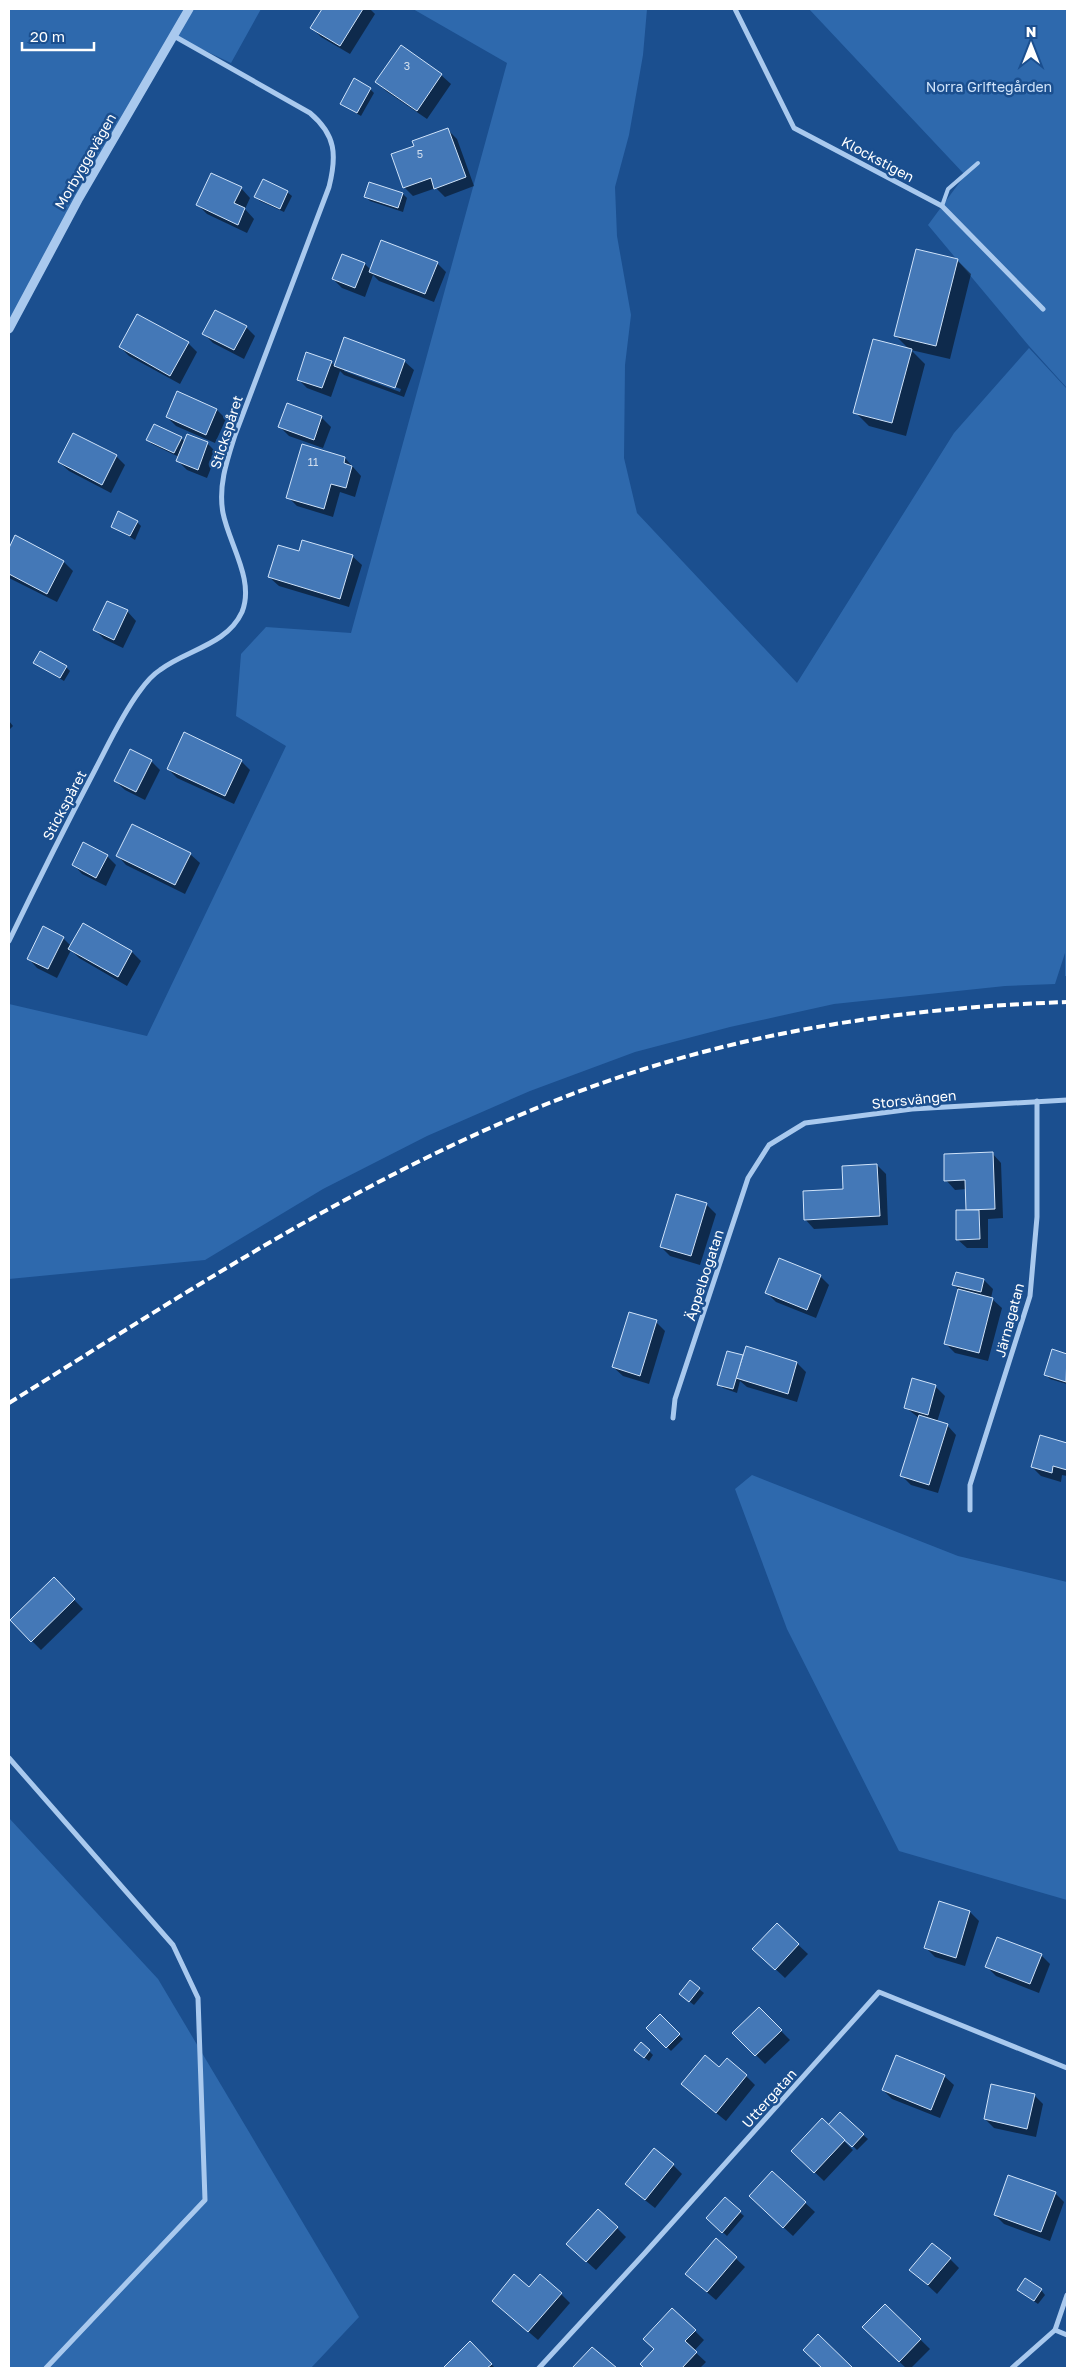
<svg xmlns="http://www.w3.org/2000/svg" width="1076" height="2377" font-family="'Golos Text',sans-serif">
<rect width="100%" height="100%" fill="#1b4f8f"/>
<g fill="#2e69ad">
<path d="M 9,9 L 261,9 L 231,63 L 174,36 L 9,329 Z"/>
<path d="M 413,9 L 647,9 L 643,55 L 629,135 L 615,187 L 617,236 L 631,315 L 625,365 L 624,458 L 637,513 L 797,683 L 954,433 L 1029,348 L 1067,389 L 1067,976 L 1065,976 L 1065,953 L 1055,984 L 1005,986 L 834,1004 L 730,1027 L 635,1052 L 530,1091 L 427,1136 L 323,1189 L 205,1260 L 9,1279 L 9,1004 L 147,1036 L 286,746 L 236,716 L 241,654 L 266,627 L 351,633 L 507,63 Z"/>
<path d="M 809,9 L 1067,9 L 1067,388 L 1029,346 L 928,225 L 965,175 Z"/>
<path d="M 752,1475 L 958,1556 L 1067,1582 L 1067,1900 L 899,1851 L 787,1629 L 735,1489 Z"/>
<path d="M 9,1818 L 158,1979 L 359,2317 L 311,2368 L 9,2368 Z"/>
</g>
<g fill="#0007" fill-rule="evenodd">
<path d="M 323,9 L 370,9 L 375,14 L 350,54 L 321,37 L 312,28 Z"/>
<path d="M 441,75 L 451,84 L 427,119 L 386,91 L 377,82 Z"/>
<path d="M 370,89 L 374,93 L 361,116 L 341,104 Z"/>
<path d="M 448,130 L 457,139 L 474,186 L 445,197 L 436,188 L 413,196 L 404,187 L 416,147 Z"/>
<path d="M 241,188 L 250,198 L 245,209 L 254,219 L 247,233 L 207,214 L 198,205 Z"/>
<path d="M 287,192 L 292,196 L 284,212 L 260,201 L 256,197 Z"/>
<path d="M 403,194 L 407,198 L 403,212 L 370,201 L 366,197 Z"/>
<path d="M 343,255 L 365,264 L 371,270 L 437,263 L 446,272 L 434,302 L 379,281 L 373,275 L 365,297 L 342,288 L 333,279 Z"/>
<path d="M 957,260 L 971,274 L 950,359 L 911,350 L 925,364 L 906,436 L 869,426 L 855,412 L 909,349 L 895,335 Z"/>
<path d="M 246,327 L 255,336 L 244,359 L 213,343 L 204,334 Z"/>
<path d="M 188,343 L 197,352 L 180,384 L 129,356 L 120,347 Z"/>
<path d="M 404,361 L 414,370 L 404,397 L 344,375 L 340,371 L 331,397 L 307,388 L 298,379 L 331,362 L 335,366 ZM 344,369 L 401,389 L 400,392 L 344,371 Z"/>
<path d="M 178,393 L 217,410 L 226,419 L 215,443 L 176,426 L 167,417 Z"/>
<path d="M 288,405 L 322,418 L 331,427 L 323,448 L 289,436 L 280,427 Z"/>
<path d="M 181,438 L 185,442 L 207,443 L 217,453 L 207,478 L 187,470 L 178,461 L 179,457 L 152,444 L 147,440 Z"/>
<path d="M 116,456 L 125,465 L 111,493 L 69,471 L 59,462 Z"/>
<path d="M 345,458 L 361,476 L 355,497 L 340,492 L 333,517 L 297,506 L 288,497 Z"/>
<path d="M 137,522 L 141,526 L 135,540 L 112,526 Z"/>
<path d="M 16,537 L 64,562 L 73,571 L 57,602 L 9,578 L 9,550 Z"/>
<path d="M 300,553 L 352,556 L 362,565 L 349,607 L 279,586 L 269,577 Z"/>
<path d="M 127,611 L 136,621 L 123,648 L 104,639 L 95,630 Z"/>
<path d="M 35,663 L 66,667 L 70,671 L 64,681 Z"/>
<path d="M 9,721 L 13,726 L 9,730 Z"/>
<path d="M 151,761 L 160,770 L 145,800 L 125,790 L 115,781 Z"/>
<path d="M 241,761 L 250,770 L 234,804 L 177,778 L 168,769 Z"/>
<path d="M 132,825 L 190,854 L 200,863 L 185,894 L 126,865 L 117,855 Z"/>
<path d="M 107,856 L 116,865 L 106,886 L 82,874 L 73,864 Z"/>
<path d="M 84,925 L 132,952 L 141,961 L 127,986 L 79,958 L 71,950 L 57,978 L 37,968 L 28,958 L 63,938 L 71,946 Z"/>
<path d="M 992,1153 L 1001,1163 L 1003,1218 L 988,1219 L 988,1248 L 967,1248 L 957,1239 L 967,1211 L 967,1189 L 955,1190 L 946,1180 Z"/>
<path d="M 877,1165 L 886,1174 L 888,1225 L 814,1229 L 805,1219 Z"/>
<path d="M 706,1204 L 716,1214 L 700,1265 L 670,1256 L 661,1247 Z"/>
<path d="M 820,1276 L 829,1285 L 816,1318 L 776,1302 L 767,1293 Z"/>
<path d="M 984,1280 L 993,1289 L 991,1298 L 1002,1308 L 988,1361 L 955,1353 L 946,1344 L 959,1290 L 954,1285 Z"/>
<path d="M 656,1322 L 665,1331 L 649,1384 L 623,1376 L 613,1367 Z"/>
<path d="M 1053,1350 L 1067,1355 L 1067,1384 L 1050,1379 L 1045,1374 Z"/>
<path d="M 742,1356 L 797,1363 L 806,1372 L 797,1402 L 747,1387 L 740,1381 L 737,1393 L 723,1388 L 719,1384 Z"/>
<path d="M 935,1386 L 945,1396 L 937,1422 L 947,1425 L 956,1435 L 938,1493 L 911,1485 L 902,1476 L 919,1418 L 905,1407 Z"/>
<path d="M 1041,1437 L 1067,1444 L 1067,1476 L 1062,1475 L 1061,1482 L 1041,1476 L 1032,1467 Z"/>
<path d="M 54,1579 L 83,1609 L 41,1650 L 11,1620 Z"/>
<path d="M 970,1912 L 979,1921 L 965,1966 L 935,1957 L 926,1948 Z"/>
<path d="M 777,1925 L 808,1954 L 785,1978 L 754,1949 Z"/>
<path d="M 1041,1955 L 1050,1964 L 1039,1993 L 996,1976 L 987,1967 Z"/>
<path d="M 699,1989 L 704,1993 L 694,2005 L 685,1998 Z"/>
<path d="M 759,2009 L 790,2040 L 765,2064 L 734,2033 Z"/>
<path d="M 660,2016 L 683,2039 L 671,2051 L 648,2028 Z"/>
<path d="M 649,2051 L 653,2055 L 649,2061 L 640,2054 Z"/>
<path d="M 720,2069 L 746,2076 L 755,2085 L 726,2121 L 692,2093 Z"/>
<path d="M 944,2076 L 954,2085 L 940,2118 L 892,2099 L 883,2090 Z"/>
<path d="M 1034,2095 L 1043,2104 L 1036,2137 L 994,2128 L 985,2119 Z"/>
<path d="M 829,2126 L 863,2135 L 868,2139 L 857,2150 L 846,2139 L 844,2141 L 853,2150 L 824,2181 L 802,2160 Z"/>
<path d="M 673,2165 L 682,2174 L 655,2208 L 636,2193 Z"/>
<path d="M 772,2172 L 815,2212 L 793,2236 L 759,2205 Z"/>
<path d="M 1055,2193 L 1064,2202 L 1050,2241 L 1004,2224 L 995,2215 Z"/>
<path d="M 725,2199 L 744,2216 L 727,2236 L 708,2218 Z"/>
<path d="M 617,2228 L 626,2237 L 596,2270 L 577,2253 Z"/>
<path d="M 716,2240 L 745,2267 L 716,2300 L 696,2283 Z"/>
<path d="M 950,2259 L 959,2268 L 937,2294 L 911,2270 Z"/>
<path d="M 529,2289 L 561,2294 L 570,2303 L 538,2340 L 503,2310 Z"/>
<path d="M 1018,2290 L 1041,2290 L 1045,2295 L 1038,2304 Z"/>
<path d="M 885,2305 L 930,2349 L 911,2368 L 906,2368 L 873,2337 Z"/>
<path d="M 695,2331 L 704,2340 L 694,2351 L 706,2362 L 700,2368 L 645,2368 L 641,2364 Z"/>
<path d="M 470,2343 L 495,2368 L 444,2368 Z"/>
</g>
<g fill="#4478b7" stroke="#cfe3fa">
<path d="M 322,9 L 363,9 L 340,46 L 310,28 Z"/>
<path d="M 401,45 L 442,74 L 417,111 L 375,82 Z"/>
<path d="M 354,78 L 371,88 L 357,113 L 340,104 Z"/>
<path d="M 448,128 L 466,177 L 434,189 L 431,178 L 403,188 L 391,154 L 414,146 L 412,141 Z"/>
<path d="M 211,173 L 242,187 L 234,203 L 245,208 L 238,225 L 196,205 Z"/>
<path d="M 263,179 L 288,191 L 280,209 L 254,197 Z"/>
<path d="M 369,182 L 403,193 L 398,208 L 364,197 Z"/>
<path d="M 381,240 L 438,262 L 425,294 L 369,272 Z"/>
<path d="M 916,249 L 958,259 L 936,346 L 894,336 Z"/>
<path d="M 342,254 L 365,263 L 355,288 L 332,279 Z"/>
<path d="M 215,310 L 247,326 L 234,350 L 202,334 Z"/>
<path d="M 137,314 L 189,342 L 170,376 L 119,347 Z"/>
<path d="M 344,337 L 405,360 L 395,388 L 334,366 Z"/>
<path d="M 873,339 L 912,349 L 892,423 L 853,413 Z"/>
<path d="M 306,352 L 332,361 L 322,388 L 297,380 Z"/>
<path d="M 177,391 L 217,409 L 206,435 L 166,417 Z"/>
<path d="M 287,403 L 322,416 L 314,440 L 278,427 Z"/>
<path d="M 154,424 L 182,437 L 174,453 L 146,440 Z"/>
<path d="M 73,433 L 117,455 L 102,485 L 58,462 Z"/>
<path d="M 187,434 L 208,442 L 198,470 L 176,461 Z"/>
<path d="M 302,444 L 345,457 L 344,463 L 352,466 L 346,488 L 331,484 L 324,509 L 286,498 Z"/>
<path d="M 118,511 L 138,521 L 130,536 L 111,527 Z"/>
<path d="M 15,535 L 64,561 L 47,594 L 9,574 L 9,548 Z"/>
<path d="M 302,540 L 353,555 L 340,599 L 268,577 L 278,545 L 299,551 Z"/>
<path d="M 107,601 L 128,610 L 114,640 L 93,630 Z"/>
<path d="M 40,651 L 67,666 L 60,678 L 33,663 Z"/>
<path d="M 184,732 L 242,760 L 225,796 L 167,769 Z"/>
<path d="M 130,749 L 152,760 L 136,792 L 114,781 Z"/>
<path d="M 132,824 L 191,853 L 175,885 L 116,856 Z"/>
<path d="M 83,842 L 108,855 L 96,878 L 72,865 Z"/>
<path d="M 83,923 L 132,951 L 118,977 L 68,949 Z"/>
<path d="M 43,926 L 64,937 L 48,969 L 27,959 Z"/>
<path d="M 993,1152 L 995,1209 L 966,1210 L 965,1180 L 944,1181 L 944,1154 Z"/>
<path d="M 877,1164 L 880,1216 L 804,1220 L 803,1191 L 843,1189 L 842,1166 Z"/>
<path d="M 676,1194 L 707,1203 L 691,1256 L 660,1247 Z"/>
<path d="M 956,1210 L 979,1210 L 980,1239 L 956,1240 Z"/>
<path d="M 779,1258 L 821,1275 L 807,1310 L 765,1293 Z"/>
<path d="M 956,1272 L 984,1279 L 981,1292 L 952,1285 Z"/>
<path d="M 958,1289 L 993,1298 L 979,1353 L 944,1344 Z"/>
<path d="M 629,1312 L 657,1320 L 640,1376 L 612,1367 Z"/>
<path d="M 746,1346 L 797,1362 L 788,1394 L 736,1378 Z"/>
<path d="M 1052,1349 L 1067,1354 L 1066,1382 L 1044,1375 Z"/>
<path d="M 727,1351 L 743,1355 L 733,1389 L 717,1385 Z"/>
<path d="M 912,1378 L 936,1385 L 928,1415 L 904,1408 Z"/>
<path d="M 919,1415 L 948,1424 L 929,1485 L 900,1476 Z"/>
<path d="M 1040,1435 L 1067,1443 L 1067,1470 L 1053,1466 L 1052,1473 L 1031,1467 Z"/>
<path d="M 54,1577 L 75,1599 L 31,1642 L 10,1620 Z"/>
<path d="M 939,1901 L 970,1911 L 956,1958 L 924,1948 Z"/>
<path d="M 777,1923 L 799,1944 L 775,1970 L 752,1949 Z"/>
<path d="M 997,1937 L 1042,1954 L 1030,1984 L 985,1967 Z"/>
<path d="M 690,1980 L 700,1988 L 689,2002 L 679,1994 Z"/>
<path d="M 759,2007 L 782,2030 L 755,2056 L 732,2033 Z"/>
<path d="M 660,2014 L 680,2034 L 666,2048 L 646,2028 Z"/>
<path d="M 641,2042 L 650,2050 L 644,2058 L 634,2050 Z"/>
<path d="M 705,2055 L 719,2067 L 727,2058 L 747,2075 L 716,2113 L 681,2084 Z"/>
<path d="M 896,2055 L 945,2075 L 931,2110 L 882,2090 Z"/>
<path d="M 991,2084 L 1035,2094 L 1027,2129 L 984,2119 Z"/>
<path d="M 840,2112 L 864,2134 L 852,2147 L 828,2125 Z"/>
<path d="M 822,2118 L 845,2140 L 814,2173 L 791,2151 Z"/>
<path d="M 654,2148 L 674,2164 L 645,2200 L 625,2184 Z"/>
<path d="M 772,2171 L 806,2202 L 783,2228 L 749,2196 Z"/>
<path d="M 1008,2175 L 1056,2192 L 1041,2232 L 994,2215 Z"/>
<path d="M 725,2197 L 741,2211 L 722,2233 L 706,2218 Z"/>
<path d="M 598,2209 L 618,2227 L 586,2262 L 566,2244 Z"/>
<path d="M 716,2238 L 737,2257 L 707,2292 L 685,2274 Z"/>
<path d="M 932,2243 L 951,2258 L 928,2285 L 909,2270 Z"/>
<path d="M 514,2274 L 529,2287 L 540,2274 L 562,2293 L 528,2332 L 492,2301 Z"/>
<path d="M 1025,2278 L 1042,2289 L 1034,2301 L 1017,2290 Z"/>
<path d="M 885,2304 L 921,2339 L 899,2362 L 862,2327 Z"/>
<path d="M 672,2308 L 696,2330 L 685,2341 L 697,2352 L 682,2368 L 644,2368 L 640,2364 L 654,2349 L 643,2339 Z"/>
<path d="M 818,2334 L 853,2368 L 822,2368 L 803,2350 Z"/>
<path d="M 470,2341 L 492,2364 L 487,2368 L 443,2368 Z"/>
<path d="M 592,2347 L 617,2368 L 572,2368 Z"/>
</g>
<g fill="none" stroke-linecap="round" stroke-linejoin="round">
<path stroke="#a9c9ee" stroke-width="4" d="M 942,206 L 948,189 L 978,163"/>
<g stroke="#a9c9ee" stroke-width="5">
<path d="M 735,9 L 794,128 L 942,206 L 1043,309"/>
<path d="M 9,941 C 37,883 66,825 96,768 C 109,743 122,715 139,692 C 144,685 152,675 160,670 C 186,650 227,645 242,612 C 255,580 229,544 223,513 C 218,486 227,460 235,435 L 329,187 C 337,155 336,135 310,113 L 174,36"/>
<path d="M 673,1418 L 675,1399 L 748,1178 L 769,1145 L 805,1123 L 912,1109 L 1067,1100"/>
<path d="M 970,1510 L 970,1485 L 1030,1296 L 1037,1217 L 1037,1101"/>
<path d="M 9,1758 L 173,1945 L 198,1998 L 205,2200 L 46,2368"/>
<path d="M 1055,2330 L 1067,2335"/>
<path d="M 539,2368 L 644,2254 L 879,1992 L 1067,2068"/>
<path d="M 1012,2368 L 1055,2330 L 1067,2295"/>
</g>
<path stroke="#a9c9ee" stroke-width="9" d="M 9,329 L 79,198 L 189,9"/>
<path stroke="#fff" stroke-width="4" stroke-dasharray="9 4" stroke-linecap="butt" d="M 9,1403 C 211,1277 412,1143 641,1070 C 779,1026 923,1007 1067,1002"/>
</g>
<g text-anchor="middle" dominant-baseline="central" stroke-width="5" stroke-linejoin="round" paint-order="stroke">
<g font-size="11" fill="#d0dded">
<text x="407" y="65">3</text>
<text x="420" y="153">5</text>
<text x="313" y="461">11</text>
</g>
<g font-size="14" fill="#cfe3fa" stroke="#1b4f8f">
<text x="989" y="86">Norra Griftegården</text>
</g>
<g font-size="14" fill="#fff" stroke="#1b4f8f">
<text transform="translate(878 159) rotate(28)">Klockstigen</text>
<text transform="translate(85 161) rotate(-60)">Morbyggevägen</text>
<text transform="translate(226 432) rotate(-72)">Stickspåret</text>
<text transform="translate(64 805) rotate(-62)">Stickspåret</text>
<text transform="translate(914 1099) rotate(-6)">Storsvängen</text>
<text transform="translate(704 1275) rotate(-72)">Äppelbogatan</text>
<text transform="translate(1009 1320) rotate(-75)">Järnagatan</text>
<text transform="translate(769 2098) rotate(-48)">Uttergatan</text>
</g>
</g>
<rect width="1076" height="2377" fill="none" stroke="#ffffff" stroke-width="20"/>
<g transform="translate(1031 45)" stroke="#1b4f8f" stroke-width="4" paint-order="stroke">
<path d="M0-4L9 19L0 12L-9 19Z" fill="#ffffff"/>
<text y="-8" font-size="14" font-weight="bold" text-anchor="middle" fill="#ffffff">N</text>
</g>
<path d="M22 42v8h72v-8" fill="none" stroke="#ffffff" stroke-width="2.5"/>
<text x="30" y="42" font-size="15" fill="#ffffff" stroke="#1b4f8f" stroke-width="4" paint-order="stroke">20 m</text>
</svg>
